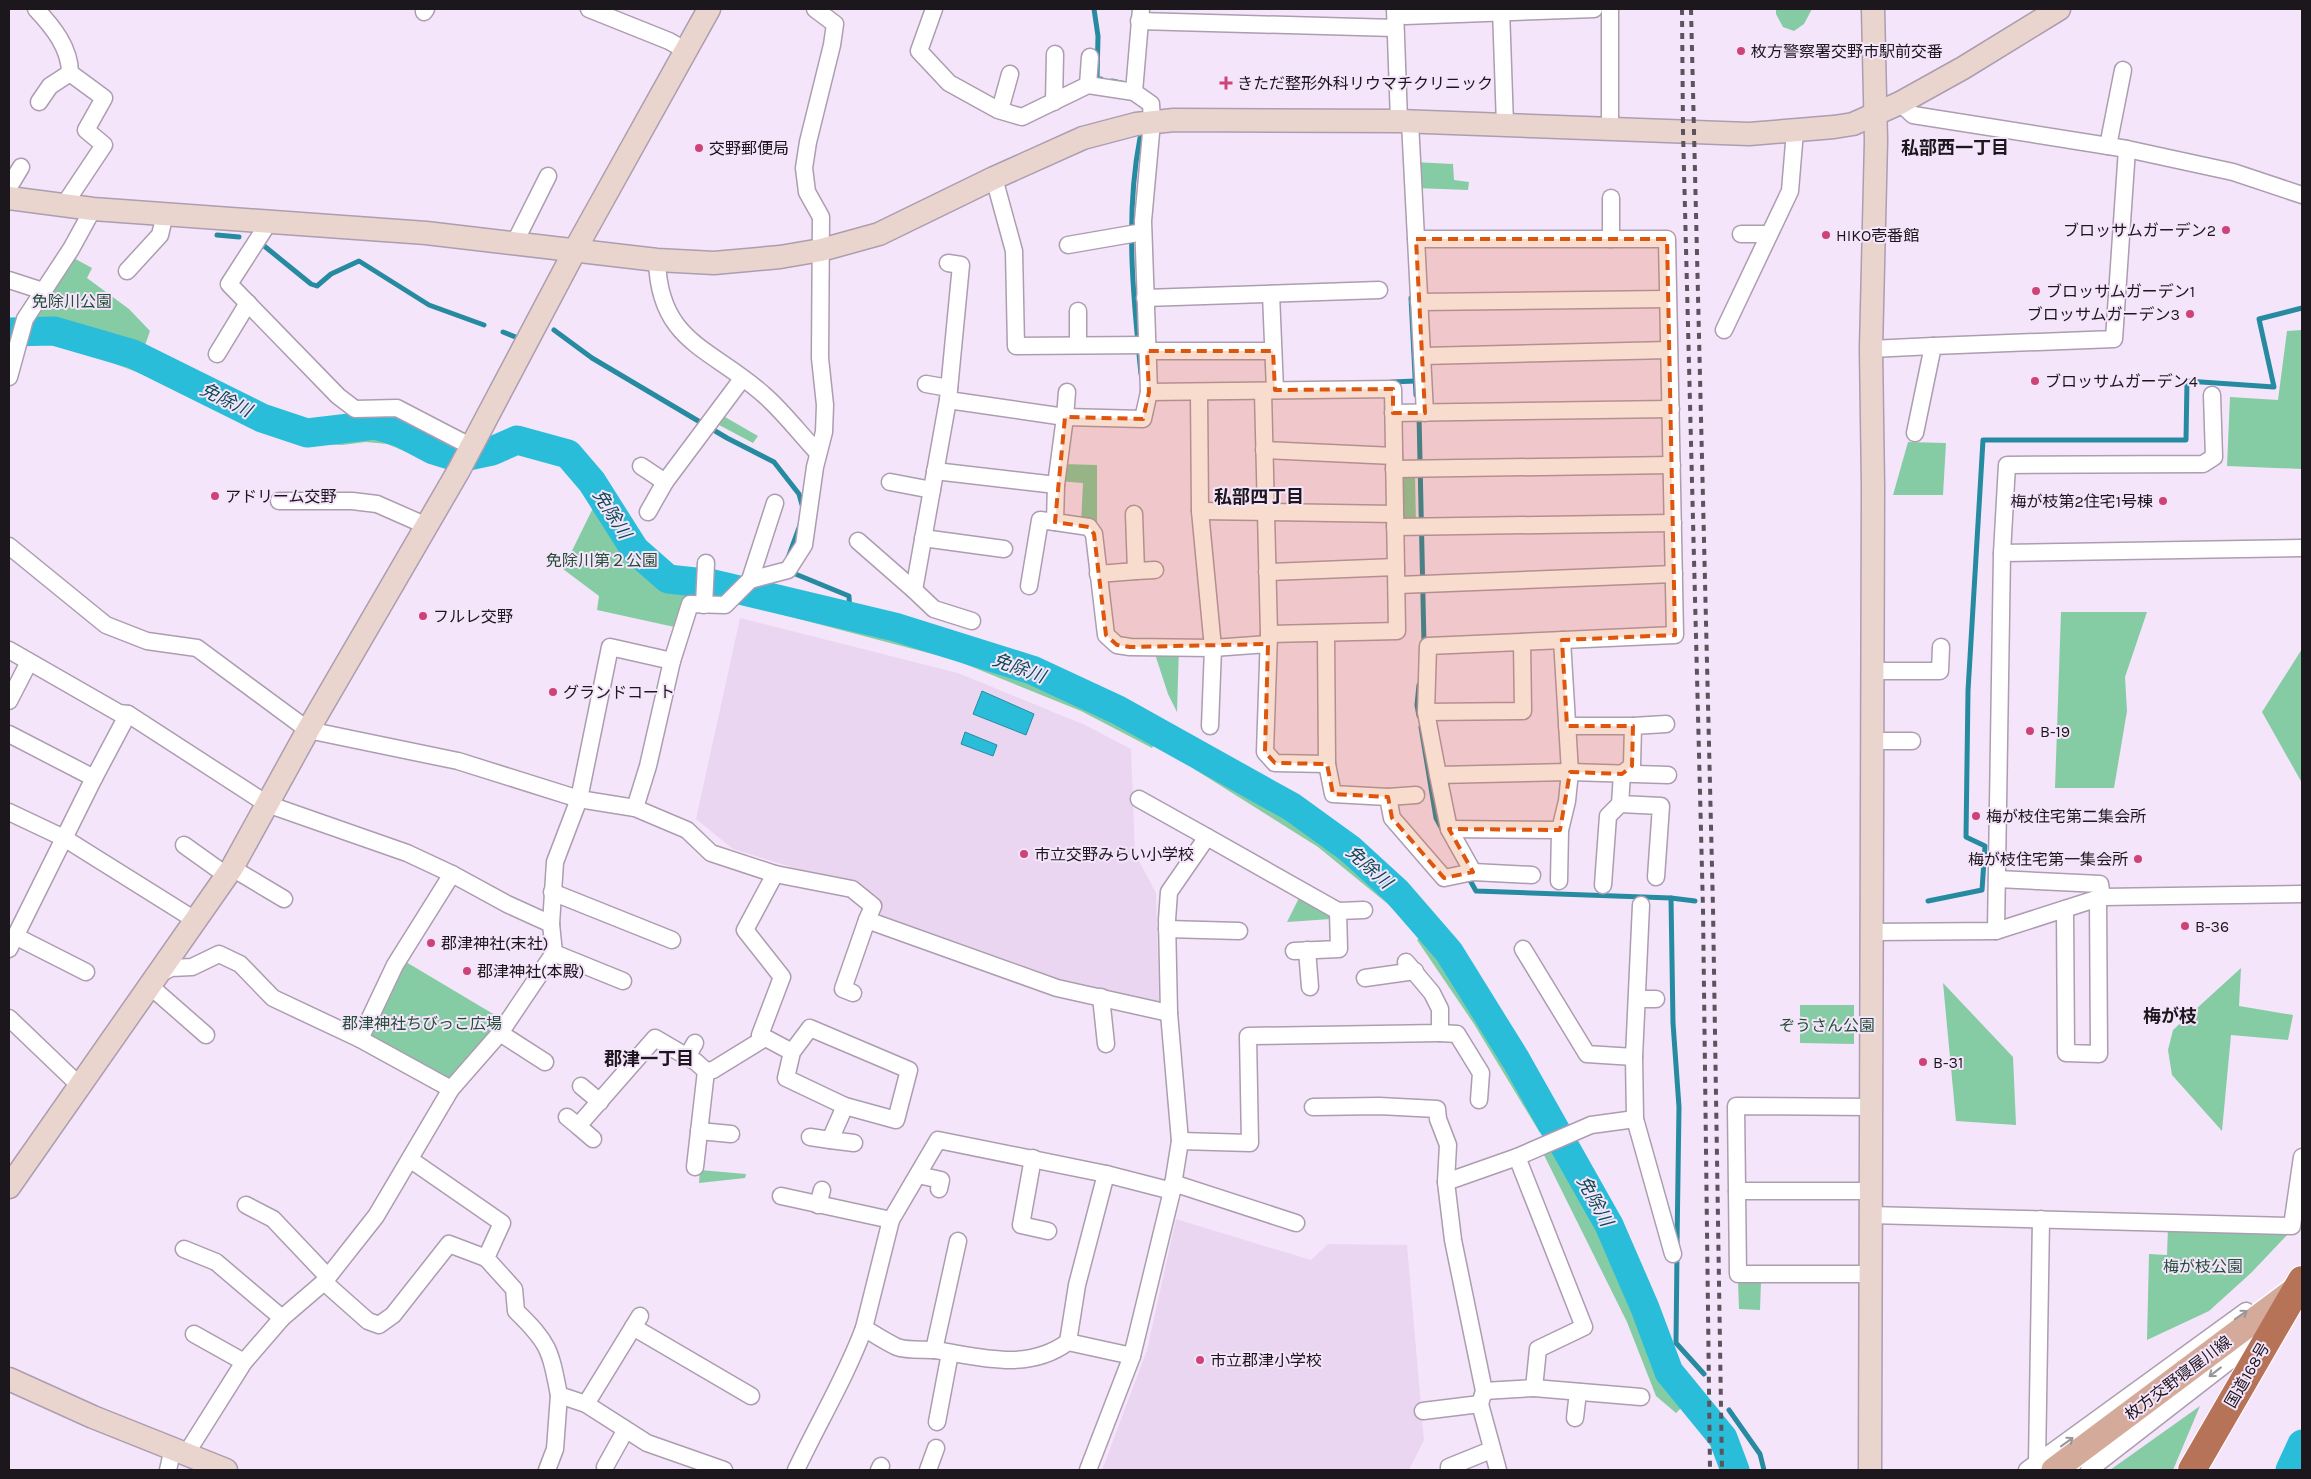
<svg xmlns="http://www.w3.org/2000/svg" width="2311" height="1479" font-family="Karla,'Noto Sans JP',sans-serif">
<rect width="100%" height="100%" fill="#f5e5fa"/>
<g fill="#ebd6f1">
<path d="M 740,618 L 958,673 L 1085,725 L 1131,749 L 1135,853 L 1156,893 L 1159,1002 L 1056,979 L 883,919 L 876,906 L 853,886 L 733,849 L 696,819 Z"/>
<path d="M 1176,1219 L 1311,1260 L 1328,1244 L 1407,1245 L 1424,1440 L 1409,1470 L 1102,1470 L 1147,1350 Z"/>
</g>
<g fill="#85cca4">
<path d="M 1776,9 L 1812,9 L 1804,24 L 1794,31 L 1783,27 L 1776,14 Z"/>
<path d="M 1413,162 L 1453,164 L 1454,180 L 1469,182 L 1468,190 L 1415,188 Z"/>
<path d="M 70,256 L 92,268 L 87,278 L 129,309 L 150,331 L 142,354 L 87,334 L 60,327 L 27,325 Z"/>
<path d="M 2302,330 L 2302,469 L 2227,466 L 2230,397 L 2278,400 L 2287,331 Z"/>
<path d="M 34,334 L 55,334 L 128,355 L 260,421 L 306,436 L 375,430 L 400,436 L 430,454 L 449,460 L 445,468 L 387,444 L 366,442 L 342,445 L 296,443 L 195,394 L 94,356 L 43,343 L 33,343 Z"/>
<path d="M 725,417 L 758,436 L 753,443 L 719,425 Z"/>
<path d="M 1908,442 L 1946,443 L 1943,495 L 1893,495 Z"/>
<path d="M 515,444 L 566,456 L 590,484 L 633,551 L 666,581 L 694,587 L 679,628 L 597,610 L 599,596 L 563,569 L 594,506 L 583,490 L 559,465 L 530,455 L 508,453 L 487,465 L 492,456 Z"/>
<path d="M 1061,464 L 1097,465 L 1097,527 L 1081,524 L 1083,483 L 1058,481 Z"/>
<path d="M 1404,474 L 1415,474 L 1416,525 L 1404,524 Z"/>
<path d="M 750,595 C 845,617 941,639 1032,674 C 1076,691 1118,714 1159,737 L 1152,748 L 1081,711 L 955,660 L 776,613 L 778,609 L 747,599 Z"/>
<path d="M 2061,612 L 2147,612 L 2125,677 L 2127,711 L 2114,788 L 2055,788 Z"/>
<path d="M 1179,647 L 1177,712 L 1168,694 L 1154,651 Z"/>
<path d="M 2302,649 L 2302,783 L 2262,712 Z"/>
<path d="M 1200,758 L 1287,810 L 1348,850 L 1420,922 L 1412,930 L 1389,905 L 1318,847 L 1194,769 Z"/>
<path d="M 1300,896 L 1330,913 L 1331,919 L 1287,922 Z"/>
<path d="M 1427,932 C 1476,993 1513,1061 1551,1129 L 1540,1133 L 1474,1024 L 1417,940 Z"/>
<path d="M 401,959 L 505,1021 L 451,1089 L 360,1039 Z"/>
<path d="M 2241,968 L 2239,1006 L 2293,1015 L 2288,1040 L 2231,1035 L 2222,1131 L 2172,1075 L 2168,1050 L 2173,1030 Z"/>
<path d="M 1943,983 L 2013,1057 L 2016,1125 L 1956,1121 Z"/>
<path d="M 1800,1005 L 1854,1005 L 1854,1044 L 1800,1043 Z"/>
<path d="M 1563,1147 L 1605,1224 L 1667,1372 L 1689,1400 L 1676,1413 L 1656,1396 L 1627,1322 L 1544,1155 Z"/>
<path d="M 700,1170 L 746,1174 L 745,1178 L 699,1183 Z"/>
<path d="M 2168,1227 L 2290,1232 L 2251,1273 L 2209,1311 L 2147,1340 L 2149,1254 L 2167,1255 Z"/>
<path d="M 1738,1281 L 1761,1282 L 1760,1310 L 1739,1309 Z"/>
<path d="M 2200,1406 L 2173,1470 L 2110,1470 Z"/>
</g>
<g fill="#2abdda" stroke="#268ba1">
<path d="M 982,691 L 1034,714 L 1026,735 L 973,714 Z"/>
<path d="M 965,732 L 997,745 L 993,756 L 961,744 Z"/>
</g>
<g fill="none" stroke-linecap="round" stroke-linejoin="round">
<g stroke="#268ba1" stroke-width="5">
<path d="M 1094,9 L 1098,36 L 1097,79 L 1101,79"/>
<path d="M 1112,81 L 1130,85"/>
<path d="M 1140,138 C 1125,215 1133,296 1141,374"/>
<path d="M 217,235 L 239,237"/>
<path d="M 263,245 L 311,284 L 317,286 L 331,274 L 359,261 L 429,305 L 484,325"/>
<path d="M 1411,298 L 1416,395"/>
<path d="M 554,330 L 592,358 L 727,438 L 774,462 L 799,494 L 803,508"/>
<path d="M 503,332 L 518,338"/>
<path d="M 1392,382 L 1415,381"/>
<path d="M 1419,415 L 1424,644"/>
<path d="M 789,555 L 800,525"/>
<path d="M 793,573 L 849,596 L 850,616"/>
<path d="M 1419,716 L 1417,705 L 1419,685"/>
<path d="M 1421,727 L 1436,818 L 1443,831"/>
<path d="M 1467,875 L 1476,891 L 1671,898 L 1695,901"/>
<path d="M 1671,898 L 1673,1023 L 1679,1107 L 1677,1244"/>
<path d="M 1928,901 L 1982,890 L 1985,846 L 1966,837 L 1968,691 L 1983,440 L 2186,440 L 2187,381 L 2274,387 L 2259,319 L 2302,308"/>
<path d="M 1677,1255 L 1676,1343 L 1704,1374"/>
<path d="M 1729,1410 L 1760,1454 L 1764,1470"/>
</g>
<g stroke="#2abdda" stroke-width="29">
<path d="M 9,332 L 54,331 L 133,354 L 262,418 L 307,433 L 375,425 L 401,433 L 433,450 L 459,458 L 492,451 L 517,440 L 568,454 L 592,482 L 635,550 L 668,579 L 714,584 L 895,627 L 1032,670 L 1118,710 L 1292,807 L 1350,849 L 1397,892 L 1449,952 L 1516,1060 L 1609,1225 L 1645,1308 L 1669,1372 L 1723,1438 L 1735,1470"/>
<path d="M 2290,1470 L 2302,1444"/>
</g>
<g stroke="#ac9db0" stroke-width="19">
<g id="street">
<path d="M 36,9 C 53,27 70,48 70,73 L 104,98 L 86,130 L 104,145 L 64,205"/>
<path d="M 589,9 L 669,41 L 685,50"/>
<path d="M 934,9 L 919,51 L 949,83 L 998,110 L 1022,117 L 1088,85 L 1134,92"/>
<path d="M 1141,9 L 1134,92 L 1151,104 L 1152,122 L 1143,221 L 1149,392 L 1393,389 L 1397,631 L 1269,634"/>
<path d="M 1395,9 L 1399,121"/>
<path d="M 1501,9 L 1505,125"/>
<path d="M 1610,9 L 1610,129"/>
<path d="M 424,12 L 426,9"/>
<path d="M 1405,16 L 1594,9"/>
<path d="M 1139,21 L 1395,28"/>
<path d="M 1088,85 L 1090,57"/>
<path d="M 39,102 L 50,86 L 70,73"/>
<path d="M 1054,102 L 1055,54"/>
<path d="M 1900,103 L 1913,115 L 2127,149 L 2233,172 L 2302,195"/>
<path d="M 1000,110 L 1010,74"/>
<path d="M 1410,122 L 1425,413"/>
<path d="M 2108,146 L 2123,70"/>
<path d="M 994,178 L 1014,251 L 1016,346 L 1147,345"/>
<path d="M 9,187 L 21,167"/>
<path d="M 269,222 L 229,284 L 338,396 L 355,409 L 397,408 L 472,447"/>
<path d="M 1741,234 L 1769,234"/>
<path d="M 1416,239 L 1667,239 L 1675,635 L 1428,646 L 1426,712 L 1438,775 L 1449,829 L 1473,872"/>
<path d="M 1611,239 L 1611,198"/>
<path d="M 514,244 L 548,176"/>
<path d="M 1068,245 L 1143,232"/>
<path d="M 657,260 C 659,343 712,348 763,394 C 783,411 800,434 818,453"/>
<path d="M 948,263 L 961,265 L 948,400 L 1065,417 L 1067,392"/>
<path d="M 127,271 L 160,235 L 165,214"/>
<path d="M 9,280 L 43,291"/>
<path d="M 1271,294 L 1275,390"/>
<path d="M 1145,298 L 1379,290"/>
<path d="M 1419,302 L 1668,299"/>
<path d="M 1078,311 L 1078,345"/>
<path d="M 1724,330 L 1790,191 L 1795,131"/>
<path d="M 1871,349 L 1933,346"/>
<path d="M 1147,351 L 1273,351"/>
<path d="M 217,354 L 248,303"/>
<path d="M 1422,356 L 1669,350"/>
<path d="M 9,377 L 25,319 L 71,249 L 93,209"/>
<path d="M 926,384 L 949,388"/>
<path d="M 1149,392 L 1143,419 L 1065,417 L 1056,485 L 1055,522 L 1089,527 L 1094,534 L 1106,635 L 1117,645 L 1130,647 L 1213,648 L 1210,726"/>
<path d="M 1199,392 L 1200,511 L 1213,648 L 1268,644"/>
<path d="M 1263,392 L 1269,634 L 1265,752 L 1275,763 L 1327,764"/>
<path d="M 1393,413 L 1671,409"/>
<path d="M 1915,433 L 1933,346 L 2114,339 L 2127,149"/>
<path d="M 1264,450 L 1394,456"/>
<path d="M 641,466 L 665,482"/>
<path d="M 1394,469 L 1672,465"/>
<path d="M 935,471 L 1056,485"/>
<path d="M 890,482 L 932,490"/>
<path d="M 279,501 L 352,501 L 377,504 L 427,526"/>
<path d="M 1200,511 L 1395,514"/>
<path d="M 648,512 L 665,482 L 742,379"/>
<path d="M 1395,527 L 1673,523"/>
<path d="M 923,538 L 1004,549"/>
<path d="M 858,541 L 914,590 L 948,400"/>
<path d="M 9,546 L 106,625 L 147,641 L 197,648 L 308,730 L 458,761 L 579,799 L 635,808 L 687,830 L 711,853 L 775,874 L 852,889 L 873,906 L 867,920 L 1057,988 L 1169,1013 L 1167,920 L 1169,892 L 1207,837 L 1338,911 L 1364,910"/>
<path d="M 2002,553 L 2007,465 L 2203,464 L 2214,457 L 2212,395"/>
<path d="M 1136,571 L 1155,570"/>
<path d="M 1267,572 L 1396,567"/>
<path d="M 1098,574 L 1136,571 L 1134,514"/>
<path d="M 750,580 L 788,570 L 804,545 L 815,467 L 824,432 L 825,405 L 820,358 L 821,217 L 807,192 L 804,168 L 808,142 L 832,45 L 835,24 L 815,9"/>
<path d="M 1398,585 L 1674,574"/>
<path d="M 1029,586 L 1040,520 L 1055,522"/>
<path d="M 914,590 L 934,609 L 972,621"/>
<path d="M 704,605 L 706,563"/>
<path d="M 1326,634 L 1327,764 L 1333,794 L 1388,797 L 1392,818 L 1444,878 L 1473,872 L 1532,875"/>
<path d="M 9,650 L 119,713 L 128,714 L 267,804 L 407,853 L 452,874 L 507,904 L 551,924 L 555,862 L 579,799 L 610,647 L 672,661 L 648,766 L 635,808"/>
<path d="M 672,661 L 690,604 L 725,605 L 750,580 L 775,503"/>
<path d="M 1872,671 L 1940,671 L 1941,647"/>
<path d="M 9,701 L 29,662"/>
<path d="M 1426,712 L 1523,711 L 1522,642"/>
<path d="M 1567,726 L 1633,726 L 1632,766 L 1622,774 L 1620,804"/>
<path d="M 1633,726 L 1666,724"/>
<path d="M 9,734 L 94,778"/>
<path d="M 1872,741 L 1912,741"/>
<path d="M 1438,775 L 1570,772 L 1668,775"/>
<path d="M 1388,797 L 1416,795"/>
<path d="M 1139,799 L 1207,837"/>
<path d="M 9,812 L 64,838 L 195,920"/>
<path d="M 1449,829 L 1560,830"/>
<path d="M 184,845 L 226,875"/>
<path d="M 232,868 L 284,899"/>
<path d="M 775,874 L 745,930 L 782,977 L 760,1035 L 792,1052 L 786,1078 L 845,1106 L 896,1120 L 909,1070 L 810,1028 L 792,1052"/>
<path d="M 1997,879 L 2100,884 L 2102,897"/>
<path d="M 1559,881 L 1560,830 L 1567,801 L 1570,772 L 1562,640"/>
<path d="M 1603,885 L 1608,816 L 1620,804 L 1661,806 L 1656,877"/>
<path d="M 552,892 L 672,940"/>
<path d="M 1641,905 L 1634,1057 L 1635,1119 L 1673,1254"/>
<path d="M 2065,909 L 2066,1053 L 2099,1054 L 2098,898"/>
<path d="M 1167,929 L 1239,931"/>
<path d="M 1996,931 L 2002,553 L 2302,548"/>
<path d="M 1872,932 L 1996,931 L 2102,897 L 2302,894"/>
<path d="M 15,936 L 86,972"/>
<path d="M 9,949 L 94,778 L 128,714"/>
<path d="M 1523,949 L 1587,1054 L 1634,1057"/>
<path d="M 1307,950 L 1310,987"/>
<path d="M 1294,951 L 1339,949 L 1338,911"/>
<path d="M 554,953 L 623,981"/>
<path d="M 158,975 L 171,968 L 192,967 L 219,954 L 240,964 L 273,998 L 360,1039 L 451,1089 L 500,1033 L 554,953 L 551,924"/>
<path d="M 1365,978 L 1415,971"/>
<path d="M 150,986 L 206,1035"/>
<path d="M 853,993 L 843,989 L 867,920"/>
<path d="M 1101,997 L 1106,1044"/>
<path d="M 1637,999 L 1656,999"/>
<path d="M 9,1018 L 79,1085"/>
<path d="M 500,1033 L 545,1062"/>
<path d="M 1440,1033 L 1457,1034 L 1481,1073 L 1479,1100"/>
<path d="M 360,1039 L 395,965 L 452,874"/>
<path d="M 687,1057 L 695,1043"/>
<path d="M 581,1086 L 600,1102"/>
<path d="M 845,1106 L 830,1140 L 854,1143"/>
<path d="M 1313,1107 L 1379,1106 L 1437,1109 L 1438,1119 L 1448,1145 L 1446,1182"/>
<path d="M 567,1117 L 578,1126 L 655,1038 L 696,1062 L 706,1071 L 713,1070 L 765,1038"/>
<path d="M 578,1126 L 593,1139"/>
<path d="M 699,1131 L 731,1134"/>
<path d="M 810,1137 L 830,1140"/>
<path d="M 1180,1141 L 1250,1143 L 1248,1036 L 1440,1033 L 1440,1009 L 1432,993 L 1406,962"/>
<path d="M 1033,1158 L 1021,1225 L 1048,1231"/>
<path d="M 411,1160 L 502,1223 L 486,1258 L 514,1289 L 516,1311 C 549,1343 550,1349 559,1395 L 586,1404 L 647,1443 L 724,1470"/>
<path d="M 695,1167 L 706,1071"/>
<path d="M 918,1175 L 941,1180 L 939,1189"/>
<path d="M 1173,1183 L 1296,1223"/>
<path d="M 1737,1191 L 1870,1191"/>
<path d="M 781,1196 L 891,1220"/>
<path d="M 246,1205 L 273,1219 L 328,1277"/>
<path d="M 818,1205 L 822,1190"/>
<path d="M 1870,1215 L 2292,1226 L 2302,1157"/>
<path d="M 184,1249 L 216,1262 L 282,1318"/>
<path d="M 1870,1274 L 1738,1274 L 1736,1106 L 1871,1107"/>
<path d="M 324,1282 L 368,1321 L 379,1325 L 393,1315 L 449,1244 L 486,1258"/>
<path d="M 633,1327 L 751,1396"/>
<path d="M 194,1334 L 244,1362"/>
<path d="M 1068,1342 L 1077,1285 L 1106,1174"/>
<path d="M 934,1350 L 958,1241"/>
<path d="M 1132,1356 L 1068,1342 C 1027,1372 981,1357 935,1350 C 923,1349 908,1351 897,1347 C 886,1342 874,1334 864,1328 L 891,1220 L 938,1140 L 1106,1174 L 1172,1191"/>
<path d="M 1534,1388 L 1641,1397"/>
<path d="M 1484,1391 L 1534,1388 L 1538,1349 L 1584,1327 L 1517,1157"/>
<path d="M 586,1404 L 640,1316"/>
<path d="M 1423,1411 L 1480,1404"/>
<path d="M 1575,1418 L 1578,1392"/>
<path d="M 937,1422 L 950,1353"/>
<path d="M 186,1454 L 244,1362 L 282,1318 L 324,1282 L 376,1216 L 451,1089"/>
<path d="M 2037,1463 L 2041,1219"/>
<path d="M 605,1467 L 625,1431"/>
<path d="M 168,1470 L 173,1448"/>
<path d="M 547,1470 L 555,1449 L 559,1395"/>
<path d="M 796,1470 C 818,1423 846,1377 864,1328"/>
<path d="M 879,1470 L 881,1466"/>
<path d="M 928,1470 L 936,1448"/>
<path d="M 1088,1470 L 1132,1356 L 1172,1191 L 1180,1141 L 1169,1013"/>
<path d="M 1449,1470 L 1449,1467 L 1491,1450"/>
<path d="M 1498,1470 L 1480,1404 L 1484,1391 L 1453,1240 L 1446,1182 L 1517,1157 L 1591,1125 L 1635,1119"/>
<path d="M 2027,1470 L 2246,1311"/>
<path d="M 2089,1470 L 2245,1349 L 2262,1329"/>
</g>
</g>
<g stroke="#ac9db0" stroke-width="25">
<g id="secondary">
<path d="M 9,198 L 93,209 L 426,233 L 657,260 L 714,263 L 780,257 L 821,250 L 879,234 L 994,178 L 1083,138 L 1136,124 L 1174,120 L 1399,121 L 1749,134 L 1834,127 L 1853,124 L 1900,103 L 1963,68 L 2059,9"/>
<path d="M 9,1187 L 232,868 L 308,730 L 459,470 L 581,239 L 709,9"/>
<path d="M 9,1379 L 93,1417 L 226,1470"/>
<path d="M 1870,1470 L 1873,486 L 1871,349 L 1876,141 L 1873,9"/>
</g>
</g>
<g stroke="#fff" stroke-width="28">
<path id="primary" d="M 2054,1470 L 2296,1289"/>
</g>
<g stroke="#fff" stroke-width="30">
<path id="highway" d="M 2192,1470 L 2302,1280"/>
</g>
<use href="#street" stroke="#fff" stroke-width="16"/>
<use href="#secondary" stroke="#e9d5cd" stroke-width="22"/>
<use href="#primary" stroke="#d4ab9b" stroke-width="25"/>
<use href="#highway" stroke="#b77358" stroke-width="28"/>
<g stroke="#5c535e" stroke-width="4" stroke-dasharray="6 6" stroke-linecap="butt">
<path d="M 1682,9 L 1683,131 L 1703,909 L 1710,1470"/>
<path d="M 1691,9 L 1713,908 L 1722,1470"/>
</g>
</g>
<defs><path id="oneway-shaft" d="M-6 0H5M1.5-3L5.5 0L1.5 3" fill="none" stroke-width="1.6" stroke-linecap="round" stroke-linejoin="round" transform="scale(1.25)"/></defs>
<g stroke="#999699">
<use href="#oneway-shaft" transform="translate(2241 1315) rotate(-35)"/>
<use href="#oneway-shaft" transform="translate(2215 1372) rotate(142)"/>
<use href="#oneway-shaft" transform="translate(2067 1442) rotate(-36)"/>
</g>
<path fill="#de560d" fill-opacity="0.2" stroke="#de560d" stroke-width="4" stroke-dasharray="10 6" stroke-linejoin="round" d="M 1416,239 L 1667,239 L 1675,635 L 1562,640 L 1567,726 L 1633,726 L 1632,766 L 1622,774 L 1570,772 L 1560,830 L 1449,829 L 1473,872 L 1444,878 L 1392,818 L 1388,797 L 1333,794 L 1327,764 L 1275,763 L 1265,752 L 1268,644 L 1130,647 L 1117,645 L 1106,635 L 1094,534 L 1089,527 L 1055,522 L 1065,417 L 1143,419 L 1149,392 L 1147,351 L 1273,351 L 1275,390 L 1393,389 L 1393,413 L 1425,413 Z"/>
<g fill="#ce4377" stroke="#f5e5fa" stroke-width="2">
<circle cx="1741" cy="51" r="5"/>
<path d="M1223.5 75.5h5v5h5v5h-5v5h-5v-5h-5v-5h5z"/>
<circle cx="699" cy="148" r="5"/>
<circle cx="2226" cy="230" r="5"/>
<circle cx="1826" cy="235" r="5"/>
<circle cx="2036" cy="291" r="5"/>
<circle cx="2190" cy="314" r="5"/>
<circle cx="2035" cy="381" r="5"/>
<circle cx="215" cy="496" r="5"/>
<circle cx="2163" cy="501" r="5"/>
<circle cx="423" cy="616" r="5"/>
<circle cx="553" cy="692" r="5"/>
<circle cx="2030" cy="731" r="5"/>
<circle cx="1976" cy="816" r="5"/>
<circle cx="1024" cy="854" r="5"/>
<circle cx="2138" cy="859" r="5"/>
<circle cx="2185" cy="926" r="5"/>
<circle cx="431" cy="943" r="5"/>
<circle cx="467" cy="971" r="5"/>
<circle cx="1923" cy="1062" r="5"/>
<circle cx="1200" cy="1360" r="5"/>
</g>
<g text-anchor="middle" dominant-baseline="central" stroke-width="4" stroke-linejoin="round" paint-order="stroke">
<g font-size="16" fill="#1c161d" stroke="#f5e5fa" text-anchor="start">
<text x="1751" y="51">枚方警察署交野市駅前交番</text>
<text x="1237" y="83">きただ整形外科リウマチクリニック</text>
<text x="709" y="148">交野郵便局</text>
<text x="2216" y="230" text-anchor="end">ブロッサムガーデン2</text>
<text x="1836" y="235">HIKO壱番館</text>
<text x="2046" y="291">ブロッサムガーデン1</text>
<text x="2180" y="314" text-anchor="end">ブロッサムガーデン3</text>
<text x="2045" y="381">ブロッサムガーデン4</text>
<text x="225" y="496">アドリーム交野</text>
<text x="2153" y="501" text-anchor="end">梅が枝第2住宅1号棟</text>
<text x="433" y="616">フルレ交野</text>
<text x="563" y="692">グランドコート</text>
<text x="2040" y="731">B-19</text>
<text x="1986" y="816">梅が枝住宅第二集会所</text>
<text x="1034" y="854">市立交野みらい小学校</text>
<text x="2128" y="859" text-anchor="end">梅が枝住宅第一集会所</text>
<text x="2195" y="926">B-36</text>
<text x="441" y="943">郡津神社(末社)</text>
<text x="477" y="971">郡津神社(本殿)</text>
<text x="1933" y="1062">B-31</text>
<text x="1210" y="1360">市立郡津小学校</text>
</g>
<g font-size="16" fill="#244e38" stroke="#f5e5fa">
<text x="72" y="301">免除川公園</text>
<text x="602" y="560">免除川第２公園</text>
<text x="422" y="1023">郡津神社ちびっこ広場</text>
<text x="1827" y="1025">ぞうさん公園</text>
<text x="2203" y="1266">梅が枝公園</text>
</g>
<g font-size="16" fill="#1c161d" stroke="#f5e5fa">
<text transform="translate(2247 1375) rotate(-60)">国道168号</text>
<text transform="translate(2178 1378) rotate(-37)">枚方交野寝屋川線</text>
</g>
<g font-size="18" font-weight="bold" fill="#1c161d" stroke="#f5e5fa">
<text x="1955" y="148">私部西一丁目</text>
<text x="1259" y="497">私部四丁目</text>
<text x="2170" y="1016">梅が枝</text>
<text x="649" y="1059">郡津一丁目</text>
</g>
<g font-size="18" font-style="italic" fill="#0c4955" stroke="#f5e5fa">
<text transform="translate(226 400) rotate(26)">免除川</text>
<text transform="translate(612 514) rotate(58)">免除川</text>
<text transform="translate(1019 668) rotate(20)">免除川</text>
<text transform="translate(1369 867) rotate(42)">免除川</text>
<text transform="translate(1595 1201) rotate(61)">免除川</text>
</g>
</g>
<rect width="2311" height="1479" fill="none" stroke="#1c161d" stroke-width="20"/>
</svg>
